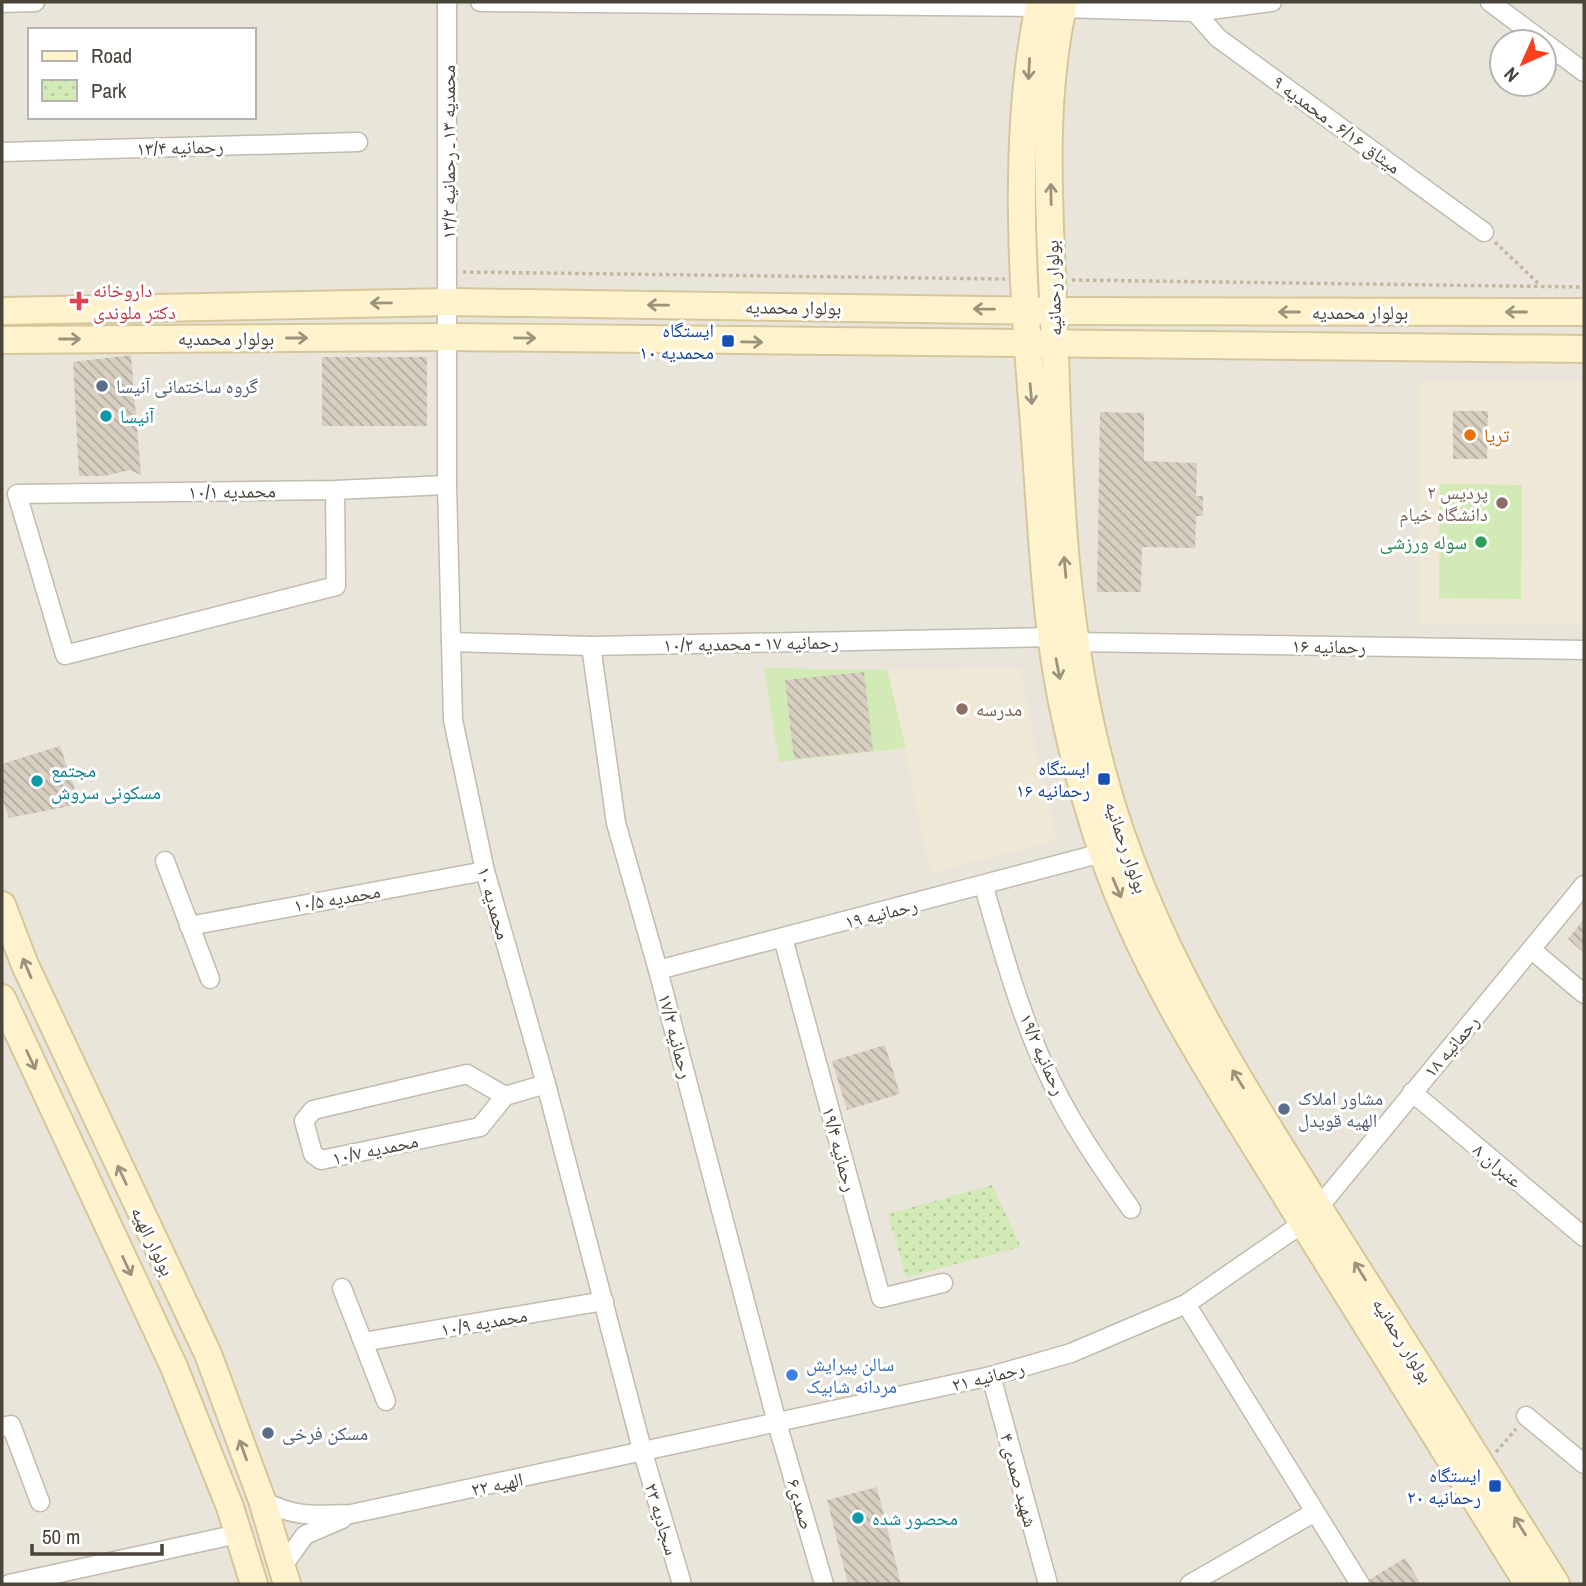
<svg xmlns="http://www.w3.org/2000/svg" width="1586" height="1586" font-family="'Archivo Narrow','Noto Naskh Arabic',sans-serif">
<defs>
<pattern id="park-dots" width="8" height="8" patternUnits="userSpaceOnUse" patternTransform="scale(1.75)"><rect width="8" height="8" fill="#d2eab5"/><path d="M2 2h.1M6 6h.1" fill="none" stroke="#b6ca9c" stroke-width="1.8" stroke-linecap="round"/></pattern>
<pattern id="building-back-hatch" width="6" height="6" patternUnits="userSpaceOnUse" patternTransform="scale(1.75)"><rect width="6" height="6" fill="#d8cfc1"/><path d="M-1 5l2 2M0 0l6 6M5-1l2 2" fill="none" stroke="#b1aa9e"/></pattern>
</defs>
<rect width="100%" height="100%" fill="#f6f3ec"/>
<path fill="#eae5da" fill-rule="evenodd" d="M 2,2 L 1584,2 L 1584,1584 L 2,1584 ZM 30,30 L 254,30 L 254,117 L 30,117 ZM 1502,42 L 1544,42 L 1544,84 L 1502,84 Z"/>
<g fill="#efe8d6">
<path d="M 1419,381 L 1584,381 L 1584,625 L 1420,625 Z"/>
<path d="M 1021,668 L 1036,754 L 1057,840 L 931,873 L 887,670 Z"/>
</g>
<path fill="url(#park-dots)" d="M 992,1185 L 1021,1247 L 906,1277 L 888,1214 Z"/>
<g fill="#d2eab5">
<path d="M 1440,484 L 1522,485 L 1521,599 L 1439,598 Z"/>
<path d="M 764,668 L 887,670 L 906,748 L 779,762 Z"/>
</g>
<g fill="url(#building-back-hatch)">
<path d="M 131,355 L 141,475 L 130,470 L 104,476 L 79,476 L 73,362 Z"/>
<rect x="322" y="357" width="105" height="69"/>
<path d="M 1453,411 L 1488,411 L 1487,459 L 1453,459 Z"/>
<path d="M 1100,412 L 1144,413 L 1144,461 L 1197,463 L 1196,496 L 1203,496 L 1203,516 L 1196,516 L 1195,548 L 1142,547 L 1141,592 L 1097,592 Z"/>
<path d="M 864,672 L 873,751 L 794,759 L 785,680 Z"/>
<path d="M 60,746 L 80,804 L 9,818 L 2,798 L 2,764 Z"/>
<path d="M 1584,919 L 1584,953 L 1568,939 Z"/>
<path d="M 885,1045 L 900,1094 L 847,1110 L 832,1061 Z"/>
<path d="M 877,1487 L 901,1584 L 848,1584 L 827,1500 Z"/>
<path d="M 1405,1558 L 1421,1584 L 1371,1584 L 1370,1579 Z"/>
</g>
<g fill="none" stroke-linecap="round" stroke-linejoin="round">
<g stroke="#c2bbae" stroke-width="21">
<g id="minor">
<path d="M 447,2 L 447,485 L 453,720 L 485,871 L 546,1084 L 643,1453 L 682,1584"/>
<path d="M 480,2 L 1039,7"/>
<path d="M 1490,2 L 1584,72"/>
<path d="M 2,3 L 35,2"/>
<path d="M 1062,8 L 1195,12 L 1272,2"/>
<path d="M 1195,12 L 1218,38 L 1484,232"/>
<path d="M 2,152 L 358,142"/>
<path d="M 335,490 L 336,586 L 65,655 L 17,494 L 335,490 L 447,485"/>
<path d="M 451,642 L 591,646 L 1051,637"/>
<path d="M 1074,642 L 1584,650"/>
<path d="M 591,646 L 616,823 L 658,970 L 777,1423 L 824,1584"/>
<path d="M 165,861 L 210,979"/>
<path d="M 984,887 C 1002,949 1019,1011 1046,1070 C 1068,1119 1100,1165 1131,1209"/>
<path d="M 189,926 L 485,871"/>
<path d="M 783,938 L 881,1298 L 943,1283"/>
<path d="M 1532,950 L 1584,994"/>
<path d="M 658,970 L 1102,853"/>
<path d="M 1412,1092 L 1584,1237"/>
<path d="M 505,1096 L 480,1127 L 321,1160 L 313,1154 L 304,1121 L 313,1110 L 467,1074 L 505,1096 L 546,1084"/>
<path d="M 1319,1207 L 1584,885"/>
<path d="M 342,1288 L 386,1401"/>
<path d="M 1186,1304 L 1360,1584"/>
<path d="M 363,1342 L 604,1301"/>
<path d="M 991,1376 L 1048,1584"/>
<path d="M 1526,1416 L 1584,1464"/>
<path d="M 2,1427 L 11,1425 L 40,1502"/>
<path d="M 262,1500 C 294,1518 315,1515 351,1514 L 991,1376 L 1071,1353 L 1186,1304 L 1303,1223"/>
<path d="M 282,1567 L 305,1535 L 342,1519"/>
<path d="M 9,1584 L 238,1534"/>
<path d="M 1190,1584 L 1315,1512"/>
</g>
</g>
<g stroke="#d6c79b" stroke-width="30">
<g id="secondary">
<path d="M 1040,2 C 1012,127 1022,284 1033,412 C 1039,486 1042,561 1051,634 C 1060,706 1079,782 1102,851 C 1141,969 1218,1086 1283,1191 C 1365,1322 1447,1453 1528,1584"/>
<path d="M 1064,2 C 1038,115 1052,237 1055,353 C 1059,496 1065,639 1104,778 C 1148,940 1238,1080 1327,1221 C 1404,1342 1480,1462 1556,1584"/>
<path d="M 2,311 L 450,302 L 1052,311 L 1584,312"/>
<path d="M 2,340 L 449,337 L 1584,349"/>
<path d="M 2,905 L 25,965 L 208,1354 L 262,1500 L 287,1584"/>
<path d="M 2,998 L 174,1367 L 230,1507 L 254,1584"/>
</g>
</g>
<g stroke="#c4b79f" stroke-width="3.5" stroke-dasharray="3.5 3.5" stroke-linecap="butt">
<path d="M 1495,242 L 1540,285"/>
<path d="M 463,272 L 1005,279"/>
<path d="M 1072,280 L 1584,287"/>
<path d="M 1496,1452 L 1516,1429"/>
</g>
<use href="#minor" stroke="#fff" stroke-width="18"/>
<use href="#secondary" stroke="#fff3cd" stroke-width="26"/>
</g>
<defs><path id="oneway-shaft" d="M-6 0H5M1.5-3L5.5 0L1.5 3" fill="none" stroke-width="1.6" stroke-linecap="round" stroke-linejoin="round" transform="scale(1.75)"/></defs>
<g stroke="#9c937c">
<use href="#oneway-shaft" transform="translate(1029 69) rotate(93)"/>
<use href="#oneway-shaft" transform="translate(1051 194) rotate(-91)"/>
<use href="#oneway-shaft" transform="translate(381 303) rotate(179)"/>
<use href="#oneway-shaft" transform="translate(658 305) rotate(-179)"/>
<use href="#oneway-shaft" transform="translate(984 309) rotate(-179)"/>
<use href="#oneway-shaft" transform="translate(1289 312) rotate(-180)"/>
<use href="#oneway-shaft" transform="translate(1516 312) rotate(-180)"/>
<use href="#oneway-shaft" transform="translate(297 338)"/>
<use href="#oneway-shaft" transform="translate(525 338) rotate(1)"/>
<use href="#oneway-shaft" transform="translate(70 339)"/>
<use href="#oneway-shaft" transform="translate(752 342) rotate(1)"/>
<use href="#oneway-shaft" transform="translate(1031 394) rotate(85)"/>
<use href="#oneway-shaft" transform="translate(1065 567) rotate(-95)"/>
<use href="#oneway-shaft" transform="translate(1058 669) rotate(79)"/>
<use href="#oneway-shaft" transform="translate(1117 888) rotate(67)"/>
<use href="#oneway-shaft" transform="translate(27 968) rotate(-113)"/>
<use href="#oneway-shaft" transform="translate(31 1060) rotate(65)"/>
<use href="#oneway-shaft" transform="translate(1238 1079) rotate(-122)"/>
<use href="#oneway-shaft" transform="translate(122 1175) rotate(-115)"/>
<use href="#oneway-shaft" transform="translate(127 1266) rotate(65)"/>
<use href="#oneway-shaft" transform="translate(1360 1271) rotate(-122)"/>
<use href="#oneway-shaft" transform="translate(243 1450) rotate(-110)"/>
<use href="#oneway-shaft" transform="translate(1520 1526) rotate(-122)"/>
</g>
<path fill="#e0444e" stroke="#fff" stroke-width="2.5" d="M75.5 290.5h7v7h7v7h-7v7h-7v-7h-7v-7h7z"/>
<g fill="#1a4fb4" stroke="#fff" stroke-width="2.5">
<rect x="721" y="334" width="14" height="14" rx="3.5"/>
<rect x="1097" y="772" width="14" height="14" rx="3.5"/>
<rect x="1488" y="1479" width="14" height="14" rx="3.5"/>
</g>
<g fill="#5c6f8a" stroke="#fff" stroke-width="2.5">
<circle cx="102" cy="386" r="7"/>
<circle cx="1284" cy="1109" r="7"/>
<circle cx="268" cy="1433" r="7"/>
</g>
<g fill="#0f9aa8" stroke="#fff" stroke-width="2.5">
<circle cx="106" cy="416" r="7"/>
<circle cx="37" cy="781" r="7"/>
<circle cx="858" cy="1518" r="7"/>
</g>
<circle fill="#e8710a" stroke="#fff" stroke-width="2.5" cx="1470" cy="435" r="7"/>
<g fill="#8d6e63" stroke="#fff" stroke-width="2.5">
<circle cx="1502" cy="503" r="7"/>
<circle cx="962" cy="709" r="7"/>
</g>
<circle fill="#2e9e5b" stroke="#fff" stroke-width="2.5" cx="1481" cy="542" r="7"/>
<circle fill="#3f7fe0" stroke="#fff" stroke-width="2.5" cx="792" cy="1375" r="7"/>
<g text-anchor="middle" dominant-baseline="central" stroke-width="6" stroke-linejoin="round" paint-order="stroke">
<g font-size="19" fill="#4b4439" stroke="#fff">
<text transform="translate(1337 124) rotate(36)">میثاق ۶/۱۶ ـ محمدیه ۹</text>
<text transform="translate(180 147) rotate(-2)">رحمانیه ۱۳/۴</text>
<text transform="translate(448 152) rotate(-90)">محمدیه ۱۳ ـ رحمانیه ۱۳/۲</text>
<text transform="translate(1053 288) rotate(-92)">بولوار رحمانیه</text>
<text transform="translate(793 307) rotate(1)">بولوار محمدیه</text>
<text x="1360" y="312">بولوار محمدیه</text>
<text x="226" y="338">بولوار محمدیه</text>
<text transform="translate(232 491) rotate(-1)">محمدیه ۱۰/۱</text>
<text transform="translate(751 643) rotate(-1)">رحمانیه ۱۷ - محمدیه ۱۰/۲</text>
<text transform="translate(1329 646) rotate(1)">رحمانیه ۱۶</text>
<text transform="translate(1127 847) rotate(71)">بولوار رحمانیه</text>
<text transform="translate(337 898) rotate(-10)">محمدیه ۱۰/۵</text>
<text transform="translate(494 903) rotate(74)">محمدیه ۱۰</text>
<text transform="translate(881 913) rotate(-14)">رحمانیه ۱۹</text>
<text transform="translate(676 1036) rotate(75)">رحمانیه ۱۷/۲</text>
<text transform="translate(1451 1046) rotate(-50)">رحمانیه ۱۸</text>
<text transform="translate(1043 1054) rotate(66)">رحمانیه ۱۹/۲</text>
<text transform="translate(375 1149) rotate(-12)">محمدیه ۱۰/۷</text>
<text transform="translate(840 1149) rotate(75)">رحمانیه ۱۹/۴</text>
<text transform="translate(1498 1165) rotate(40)">عنبران ۸</text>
<text transform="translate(153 1241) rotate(64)">بولوار الهیه</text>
<text transform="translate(484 1322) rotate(-10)">محمدیه ۱۰/۹</text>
<text transform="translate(1403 1340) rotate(58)">بولوار رحمانیه</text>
<text transform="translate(988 1376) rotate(-14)">رحمانیه ۲۱</text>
<text transform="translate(1019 1480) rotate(75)">شهید صمدی ۴</text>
<text transform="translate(497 1484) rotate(-12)">الهیه ۲۲</text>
<text transform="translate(801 1504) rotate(74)">صمدی۶</text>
<text transform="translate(662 1519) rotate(73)">سجادیه ۲۳</text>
</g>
<g font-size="19" fill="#be3a42" stroke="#fff" text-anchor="start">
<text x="93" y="290">داروخانه<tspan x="93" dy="22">دکتر ملوندی</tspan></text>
</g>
<g font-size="19" fill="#164399" stroke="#fff" text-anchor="end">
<text x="714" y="330">ایستگاه<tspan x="714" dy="22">محمدیه ۱۰</tspan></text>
<text x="1090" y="768">ایستگاه<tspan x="1090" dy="22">رحمانیه ۱۶</tspan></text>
<text x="1481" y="1475">ایستگاه<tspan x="1481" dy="22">رحمانیه ۲۰</tspan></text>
</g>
<g font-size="19" fill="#4e5e75" stroke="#fff" text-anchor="start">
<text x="116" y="386">گروه ساختمانی آنیسا</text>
<text x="1298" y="1098">مشاور املاک<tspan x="1298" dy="22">الهیه قویدل</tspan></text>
<text x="282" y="1433">مسکن فرخی</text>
</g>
<g font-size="19" fill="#0d838f" stroke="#fff" text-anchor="start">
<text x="120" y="416">آنیسا</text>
<text x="51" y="770">مجتمع<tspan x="51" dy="22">مسکونی سروش</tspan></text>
<text x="872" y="1518">محصور شده</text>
</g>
<g font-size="19" fill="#c56008" stroke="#fff" text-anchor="start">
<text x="1484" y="435">تریا</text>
</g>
<g font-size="19" fill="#785e54" stroke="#fff" text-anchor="end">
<text x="1488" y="492">پردیس ۲<tspan x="1488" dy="22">دانشگاه خیام</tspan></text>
<text x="976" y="709" text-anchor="start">مدرسه</text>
</g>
<g font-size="19" fill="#27864d" stroke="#fff" text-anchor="end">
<text x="1467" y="542">سوله ورزشی</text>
</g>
<g font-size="19" fill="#366cbe" stroke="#fff" text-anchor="start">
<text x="806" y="1364">سالن پیرایش<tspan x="806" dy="22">مردانه شابیک</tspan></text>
</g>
</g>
<rect width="1586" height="1586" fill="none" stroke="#4b4439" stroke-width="7"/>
<rect x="28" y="28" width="228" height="91" fill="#ffffff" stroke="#b7b4b0" stroke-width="2"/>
<rect x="42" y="51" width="35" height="10" fill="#fff3cd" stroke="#b7b4b0" stroke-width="2"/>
<text x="91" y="63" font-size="21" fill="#4b4439">Road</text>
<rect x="42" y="80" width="35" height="21" fill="url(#park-dots)" stroke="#b7b4b0" stroke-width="2"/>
<text x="91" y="98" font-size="21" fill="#4b4439">Park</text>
<g transform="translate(1523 63) rotate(225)"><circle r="33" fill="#ffffff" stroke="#b7b4b0" stroke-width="2"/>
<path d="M0-5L12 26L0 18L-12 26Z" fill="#fc3f1d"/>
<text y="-10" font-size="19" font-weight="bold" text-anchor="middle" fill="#4b4439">N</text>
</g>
<path d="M32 1544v10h130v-10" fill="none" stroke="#4b4439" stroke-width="3.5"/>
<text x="42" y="1544" font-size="21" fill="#4b4439" stroke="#ffffff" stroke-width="5" paint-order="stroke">50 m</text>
</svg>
